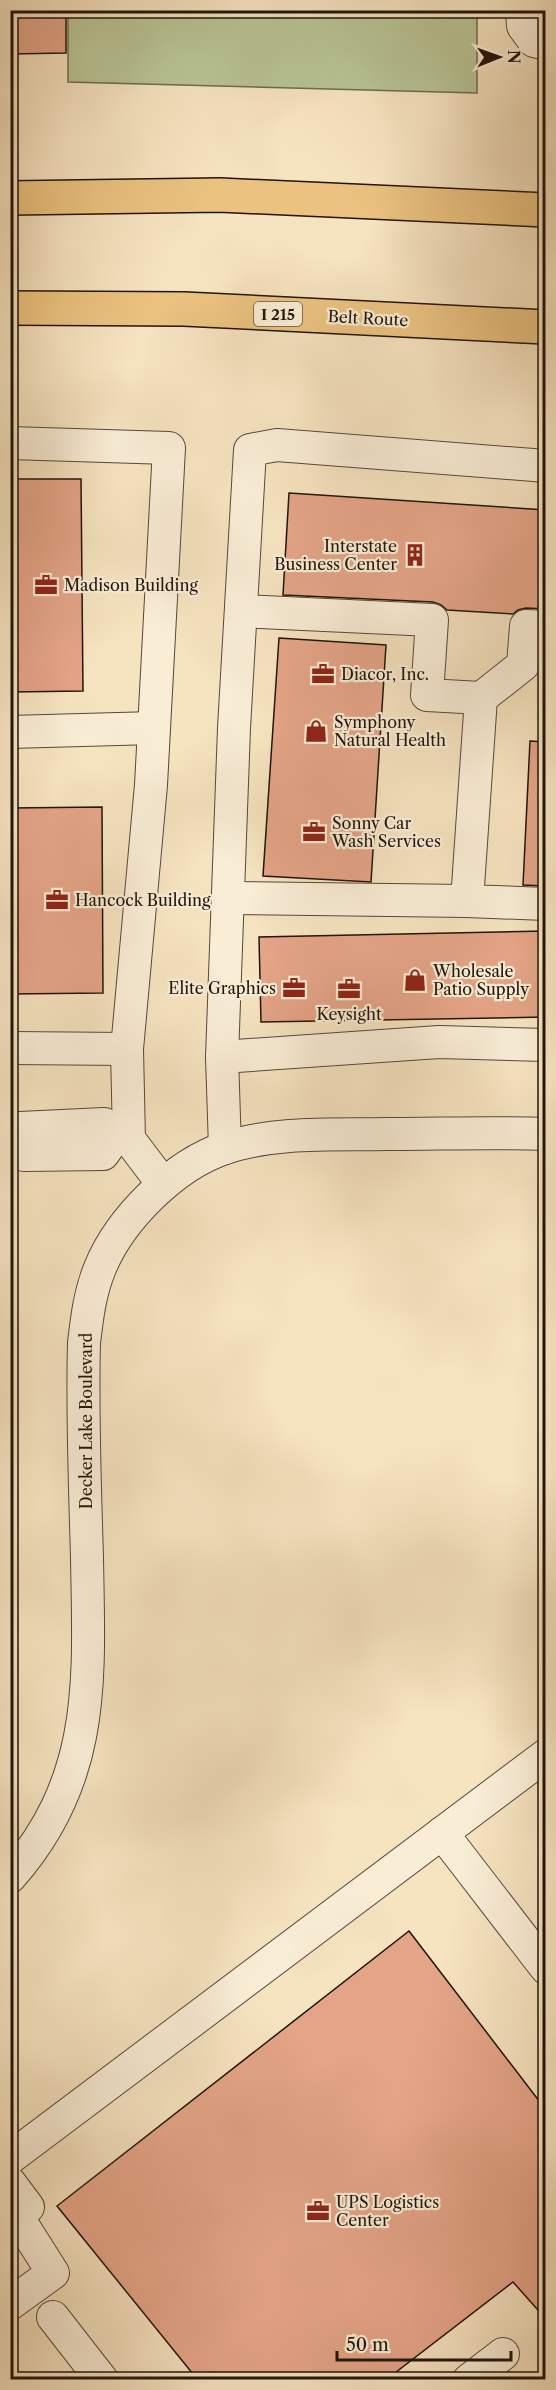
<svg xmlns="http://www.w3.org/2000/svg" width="556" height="2390" font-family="'Libre Caslon Text',serif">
<rect width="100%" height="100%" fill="#f6e3c0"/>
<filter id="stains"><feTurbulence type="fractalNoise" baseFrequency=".00333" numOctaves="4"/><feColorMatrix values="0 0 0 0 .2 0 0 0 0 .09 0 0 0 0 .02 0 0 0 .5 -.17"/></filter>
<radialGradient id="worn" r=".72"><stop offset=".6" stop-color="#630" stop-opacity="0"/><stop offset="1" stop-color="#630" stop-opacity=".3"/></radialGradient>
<path fill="#b8c496" stroke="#6c6c50" stroke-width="1.5" d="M 68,11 L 477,11 L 477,93 L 68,82 Z"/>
<g fill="#e4a487" stroke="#20140a" stroke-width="1.5">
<path d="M 10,10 L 66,10 L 66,53 L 10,54 Z"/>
<path d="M 10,479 L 81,479 L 83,691 L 10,692 Z"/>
<path d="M 289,493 L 546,510 L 546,609 L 526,608 L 518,610 L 513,614 L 447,610 L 441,605 L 433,602 L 283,595 Z"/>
<path d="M 279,638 L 386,645 L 371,882 L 263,876 Z"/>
<path d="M 530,741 L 546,742 L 546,886 L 523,885 Z"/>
<path d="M 102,807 L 103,993 L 10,994 L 10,808 Z"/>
<path d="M 546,931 L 546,1017 L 261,1022 L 259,937 Z"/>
<path d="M 409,1931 L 546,2110 L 546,2319 L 513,2282 L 387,2379 L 197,2379 L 57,2206 Z"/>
</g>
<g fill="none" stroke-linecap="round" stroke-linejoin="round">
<g stroke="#564838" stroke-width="34">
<g id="minor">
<path d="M 522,10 L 523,26 L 534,41 L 546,44"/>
<path d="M 10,443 L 169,448 L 151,785 L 127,1049 L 129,1139 L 163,1184"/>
<path d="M 546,466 L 277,445 L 250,450 L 234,728 L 222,1057 L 439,1042 L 546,1045"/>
<path d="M 241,611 L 432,620 L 427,695 L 481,698"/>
<path d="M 546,627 L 526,626 L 523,665 L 481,698 L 467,901 L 546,904"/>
<path d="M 10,732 L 154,728"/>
<path d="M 228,898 L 467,901"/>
<path d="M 10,1048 L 127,1049"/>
<path d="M 222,1057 L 225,1148"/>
<path d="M 104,1124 L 113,1140 L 103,1154 L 24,1155 L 12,1141 L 20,1128 Z"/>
<path d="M 442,1833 L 546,1968"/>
<path d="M 10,1877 C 97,1779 89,1679 87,1558 C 85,1486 82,1414 84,1343 C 87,1317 90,1292 100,1268 C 120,1219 174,1165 225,1148 C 276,1131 334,1135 387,1134 C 440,1134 493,1132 546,1134"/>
<path d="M 10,2158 L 546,1755"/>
<path d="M 10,2183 L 28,2207 L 17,2216 L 53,2273 L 10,2304"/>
<path d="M 53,2317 L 102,2380"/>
<path d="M 469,2380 L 503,2354"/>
</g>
</g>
<g stroke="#20140a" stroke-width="36">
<g id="highway">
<path d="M 10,198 L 220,195 L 546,210"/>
<path d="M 10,308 L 184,309 L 546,327"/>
</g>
</g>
<use href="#minor" stroke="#f9edd6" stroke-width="32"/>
<use href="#highway" stroke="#ebc280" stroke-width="33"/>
</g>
<defs>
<g id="building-bare" transform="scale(1.8)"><path d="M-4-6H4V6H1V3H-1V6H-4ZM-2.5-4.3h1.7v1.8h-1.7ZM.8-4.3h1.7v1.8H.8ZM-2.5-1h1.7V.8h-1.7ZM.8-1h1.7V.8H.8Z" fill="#8f2418" stroke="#f9edd6" stroke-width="2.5" paint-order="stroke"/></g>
<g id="office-bare" transform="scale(1.8)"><path d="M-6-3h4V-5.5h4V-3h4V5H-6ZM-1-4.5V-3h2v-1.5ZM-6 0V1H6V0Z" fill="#8f2418" stroke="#f9edd6" stroke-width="2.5" paint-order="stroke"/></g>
<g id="shop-bare" transform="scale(1.8)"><path d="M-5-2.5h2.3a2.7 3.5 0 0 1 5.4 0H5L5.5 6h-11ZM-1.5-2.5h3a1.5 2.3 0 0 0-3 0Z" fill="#8f2418" stroke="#f9edd6" stroke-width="2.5" paint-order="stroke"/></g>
</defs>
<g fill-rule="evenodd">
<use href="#building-bare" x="415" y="555"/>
<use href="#office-bare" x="46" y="585"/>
<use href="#office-bare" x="323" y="674"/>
<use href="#shop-bare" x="316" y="731"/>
<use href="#office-bare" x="314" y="832"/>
<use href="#office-bare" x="57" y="900"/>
<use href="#shop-bare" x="415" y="980"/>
<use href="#office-bare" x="294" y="988"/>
<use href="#office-bare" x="349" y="989"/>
<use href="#office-bare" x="318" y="2211"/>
</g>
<g text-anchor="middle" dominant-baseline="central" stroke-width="4.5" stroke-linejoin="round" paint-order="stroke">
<rect fill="#f9edd6" stroke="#615547" stroke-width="1.5" x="254" y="302" width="48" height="24" rx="4.5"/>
<g font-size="15" font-weight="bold" fill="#20140a">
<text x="278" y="314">I 215</text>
</g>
<g font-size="16" fill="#20140a" stroke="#f9edd6">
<text transform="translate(368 318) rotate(3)">Belt Route</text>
<text transform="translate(86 1421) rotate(-90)">Decker Lake Boulevard</text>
</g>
<g font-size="16" fill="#20140a" stroke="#f9edd6" text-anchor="start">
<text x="397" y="546" text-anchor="end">Interstate<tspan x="397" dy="18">Business Center</tspan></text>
<text x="64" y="585">Madison Building</text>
<text x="341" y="674">Diacor, Inc.</text>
<text x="334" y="722">Symphony<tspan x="334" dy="18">Natural Health</tspan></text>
<text x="332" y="823">Sonny Car<tspan x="332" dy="18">Wash Services</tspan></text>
<text x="75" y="900">Hancock Building</text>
<text x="433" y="971">Wholesale<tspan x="433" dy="18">Patio Supply</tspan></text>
<text x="276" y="988" text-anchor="end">Elite Graphics</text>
<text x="349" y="1014" text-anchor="middle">Keysight</text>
<text x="336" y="2202">UPS Logistics<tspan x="336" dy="18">Center</tspan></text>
</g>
</g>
<rect width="556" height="2390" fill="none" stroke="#f6e3c0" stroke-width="36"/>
<rect x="12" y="12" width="532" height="2366" fill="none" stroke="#20140a" stroke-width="3"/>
<rect x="18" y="18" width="520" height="2354" fill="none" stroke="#20140a" stroke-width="1.5"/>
<g transform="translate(499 57) rotate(89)" stroke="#f9edd6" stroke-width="4.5" paint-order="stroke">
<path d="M0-4.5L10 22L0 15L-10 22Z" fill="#20140a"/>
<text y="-9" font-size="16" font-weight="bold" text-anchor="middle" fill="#20140a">N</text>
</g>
<path d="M337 2351v9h174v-9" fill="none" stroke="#20140a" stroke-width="3"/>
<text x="346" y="2351" font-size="18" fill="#20140a" stroke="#f9edd6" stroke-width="4.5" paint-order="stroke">50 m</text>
<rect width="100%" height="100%" filter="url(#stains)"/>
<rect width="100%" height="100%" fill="url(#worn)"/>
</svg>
